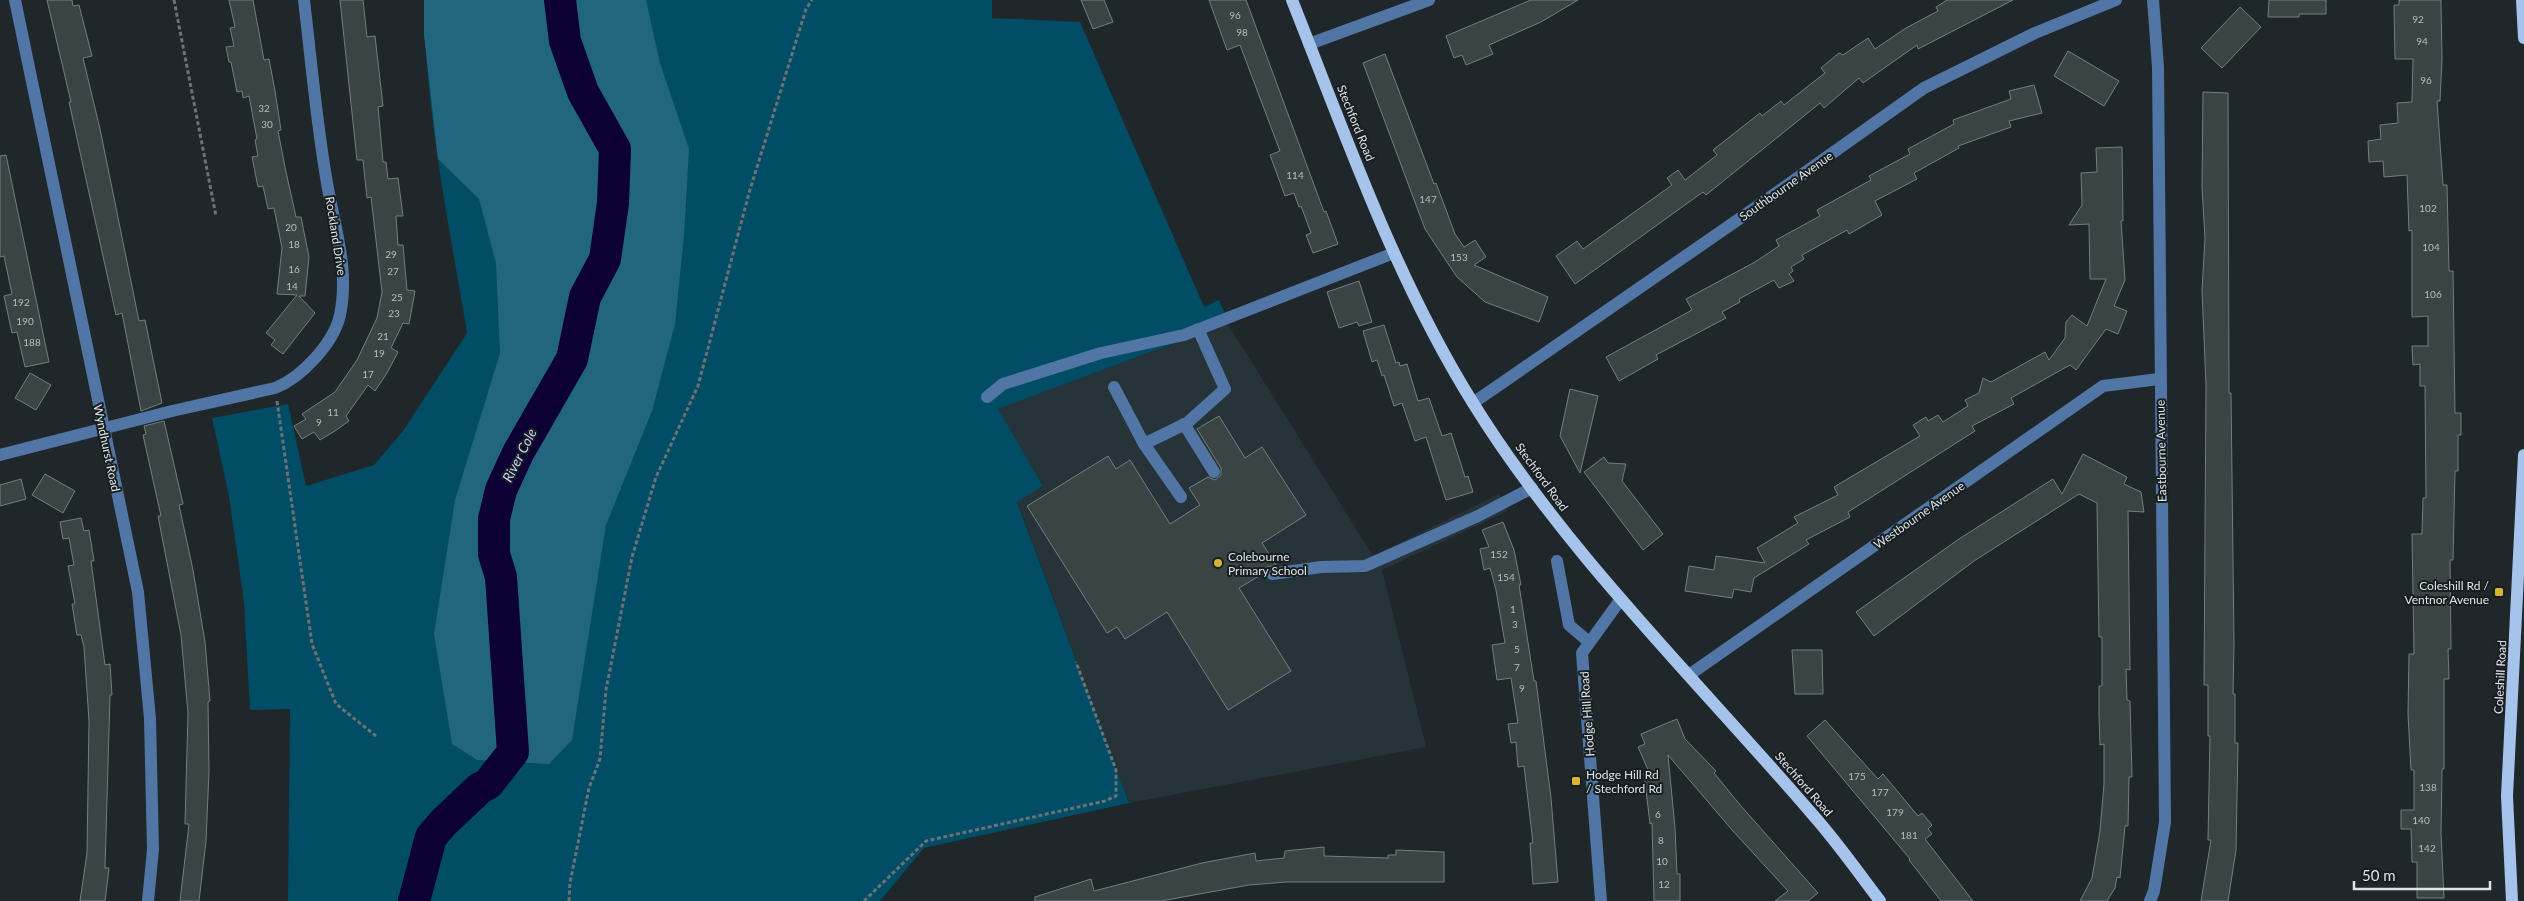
<svg xmlns="http://www.w3.org/2000/svg" width="2524" height="901" font-family="Lato,sans-serif">
<rect width="100%" height="100%" fill="#20272b"/>
<path fill="#26343a" d="M 1227,323 L 1373,556 L 1499,494 L 1508,511 L 1382,570 L 1426,747 L 1129,803 L 1017,501 L 1043,486 L 997,409 Z"/>
<path fill="#004d65" d="M 424,0 L 992,0 L 992,18 L 1080,22 L 1204,307 L 1219,300 L 1226,316 L 1190,337 L 998,409 L 1043,486 L 1017,502 L 1129,803 L 924,848 L 880,901 L 288,901 L 290,709 L 250,710 L 244,602 L 229,496 L 212,418 L 288,404 L 306,486 L 374,465 L 403,431 L 467,333 C 449,223 425,112 424,0 Z"/>
<path fill="#22657f" d="M 424,0 L 646,0 L 660,63 L 689,149 L 684,235 L 675,324 L 652,411 L 606,525 L 572,740 L 549,764 L 477,760 L 452,744 L 434,634 L 455,500 L 500,353 L 496,263 L 479,199 L 438,159 L 424,35 Z"/>
<g fill="none" stroke-linecap="round" stroke-linejoin="round">
<path stroke="#0c0035" stroke-width="32" d="M 414,901 L 431,837 L 444,822 L 480,788 L 488,784 L 513,752 L 501,577 L 494,554 L 494,519 L 501,490 L 518,453 L 572,359 L 585,297 L 605,259 L 613,203 L 615,149 L 583,92 L 565,41 L 560,0"/>
</g>
<g fill="#3b4445" stroke="#737e7e">
<path d="M 47,0 L 72,0 L 73,6 L 79,5 L 92,56 L 83,58 L 100,129 L 139,321 L 145,320 L 162,403 L 141,411 L 122,313 L 116,315 L 76,134 L 69,102 L 71,102 Z"/>
<path d="M 229,0 L 253,0 L 264,60 L 269,59 L 275,91 L 281,130 L 278,131 L 286,172 L 296,217 L 301,217 L 309,257 L 305,296 L 299,296 L 315,313 L 283,354 L 271,345 L 275,340 L 266,333 L 297,295 L 277,294 L 282,248 L 274,208 L 268,209 L 263,186 L 258,187 L 252,157 L 258,156 L 255,140 L 257,139 L 249,96 L 243,98 L 242,91 L 237,92 L 231,62 L 229,62 L 226,47 L 234,46 L 230,28 L 235,27 Z"/>
<path d="M 340,0 L 363,0 L 367,37 L 375,36 L 383,106 L 378,107 L 383,162 L 386,162 L 388,179 L 398,178 L 403,216 L 396,216 L 398,245 L 403,245 L 407,290 L 415,291 L 409,324 L 403,323 L 391,348 L 398,352 L 387,373 L 375,391 L 368,385 L 346,416 L 349,421 L 335,431 L 320,440 L 314,432 L 302,439 L 294,426 L 306,419 L 302,414 L 335,392 L 357,360 L 377,318 L 382,292 L 371,197 L 367,198 L 363,160 L 357,160 Z"/>
<path d="M 1081,0 L 1104,0 L 1113,22 L 1093,29 Z"/>
<path d="M 1209,0 L 1246,0 L 1324,212 L 1326,211 L 1338,244 L 1313,253 L 1306,235 L 1311,233 L 1301,206 L 1299,207 L 1294,193 L 1285,196 L 1270,155 L 1280,151 L 1240,45 L 1227,50 Z"/>
<path d="M 1531,0 L 1578,0 L 1541,22 L 1489,45 L 1493,54 L 1466,65 L 1462,55 L 1454,58 L 1446,36 Z"/>
<path d="M 1947,0 L 2013,0 L 1918,49 L 1917,45 L 1863,83 L 1859,78 L 1824,108 L 1820,103 L 1706,195 L 1703,192 L 1575,284 L 1556,256 L 1577,241 L 1583,249 L 1672,185 L 1667,178 L 1678,170 L 1685,180 L 1717,155 L 1713,150 L 1760,113 L 1762,116 L 1781,101 L 1784,105 L 1825,73 L 1821,68 L 1839,53 L 1843,55 L 1868,38 L 1875,49 L 1906,28 L 1938,11 L 1936,7 Z"/>
<path d="M 2269,0 L 2326,0 L 2326,14 L 2299,14 L 2299,17 L 2268,17 Z"/>
<path d="M 2399,0 L 2441,0 L 2441,4 L 2442,59 L 2440,101 L 2437,101 L 2443,185 L 2447,185 L 2449,271 L 2453,271 L 2455,413 L 2461,413 L 2461,435 L 2458,435 L 2458,471 L 2455,471 L 2453,560 L 2450,560 L 2451,649 L 2448,649 L 2449,679 L 2444,679 L 2444,769 L 2442,769 L 2441,833 L 2444,898 L 2417,898 L 2417,862 L 2412,862 L 2411,829 L 2401,829 L 2401,810 L 2414,810 L 2414,770 L 2411,770 L 2408,714 L 2409,654 L 2414,654 L 2412,534 L 2422,534 L 2423,498 L 2426,498 L 2425,386 L 2420,386 L 2420,364 L 2413,365 L 2412,346 L 2428,346 L 2428,316 L 2412,317 L 2412,230 L 2409,231 L 2407,175 L 2384,177 L 2383,161 L 2369,162 L 2368,141 L 2381,139 L 2380,125 L 2398,123 L 2397,103 L 2412,102 L 2413,59 L 2395,59 L 2394,5 L 2399,5 Z"/>
<path d="M 2240,7 L 2261,27 L 2222,68 L 2201,48 Z"/>
<path d="M 2068,51 L 2119,81 L 2104,106 L 2054,76 Z"/>
<path d="M 1385,54 L 1434,184 L 1436,183 L 1455,234 L 1464,247 L 1475,240 L 1486,257 L 1474,265 L 1548,297 L 1539,322 L 1485,302 L 1457,277 L 1425,229 L 1363,63 Z"/>
<path d="M 2034,85 L 2042,113 L 2009,121 L 2011,127 L 1958,146 L 1959,148 L 1914,173 L 1917,179 L 1875,201 L 1882,215 L 1849,234 L 1847,230 L 1802,255 L 1804,259 L 1791,267 L 1793,271 L 1789,274 L 1794,281 L 1779,288 L 1774,280 L 1739,299 L 1740,302 L 1722,312 L 1726,318 L 1656,355 L 1658,359 L 1619,381 L 1606,357 L 1692,310 L 1686,299 L 1755,262 L 1779,246 L 1776,240 L 1820,216 L 1817,210 L 1871,180 L 1869,176 L 1910,154 L 1908,149 L 1954,124 L 1953,120 L 2011,99 L 2009,91 Z"/>
<path d="M 2203,92 L 2228,93 L 2229,393 L 2231,393 L 2234,644 L 2233,694 L 2235,694 L 2235,743 L 2238,743 L 2236,850 L 2228,901 L 2201,901 L 2211,840 L 2208,840 L 2210,736 L 2208,736 L 2208,685 L 2204,685 L 2206,385 L 2202,290 L 2205,238 L 2202,187 Z"/>
<path d="M 2122,147 L 2123,221 L 2121,221 L 2125,280 L 2114,306 L 2127,311 L 2118,334 L 2106,329 L 2076,370 L 2070,365 L 2011,398 L 2014,404 L 1972,426 L 1975,431 L 1848,512 L 1850,517 L 1806,540 L 1809,544 L 1754,578 L 1751,592 L 1734,589 L 1732,598 L 1685,591 L 1689,566 L 1714,570 L 1716,556 L 1765,563 L 1757,548 L 1798,523 L 1794,517 L 1838,495 L 1834,487 L 1920,436 L 1913,425 L 1926,417 L 1928,421 L 1938,415 L 1943,422 L 1968,406 L 1965,400 L 1979,393 L 1983,378 L 1991,382 L 2045,352 L 2049,360 L 2065,338 L 2066,322 L 2072,315 L 2087,326 L 2106,279 L 2090,279 L 2089,224 L 2069,225 L 2082,205 L 2081,173 L 2097,172 L 2096,148 Z"/>
<path d="M 6,155 L 49,362 L 25,367 L 17,332 L 12,333 L 4,296 L 12,294 L 4,256 L 0,257 L 0,156 Z"/>
<path d="M 1359,281 L 1372,322 L 1359,326 L 1357,322 L 1339,328 L 1327,292 Z"/>
<path d="M 1384,325 L 1396,363 L 1399,362 L 1400,366 L 1407,364 L 1418,401 L 1429,398 L 1442,436 L 1451,433 L 1465,477 L 1468,476 L 1473,492 L 1446,500 L 1426,437 L 1415,441 L 1402,403 L 1394,406 L 1384,375 L 1382,376 L 1377,360 L 1372,362 L 1363,331 Z"/>
<path d="M 30,373 L 51,385 L 36,410 L 15,398 Z"/>
<path d="M 1570,389 L 1598,396 L 1580,473 L 1560,436 Z"/>
<path d="M 1219,416 L 1245,458 L 1262,447 L 1306,515 L 1262,543 L 1276,565 L 1267,567 L 1264,573 L 1239,588 L 1291,671 L 1228,710 L 1167,612 L 1125,639 L 1117,627 L 1107,633 L 1027,506 L 1108,456 L 1116,469 L 1130,460 L 1170,524 L 1200,505 L 1189,488 L 1208,477 L 1215,480 L 1221,475 L 1221,468 L 1197,429 Z"/>
<path d="M 164,421 L 183,504 L 179,505 L 193,570 L 205,642 L 210,701 L 208,702 L 209,771 L 206,841 L 199,901 L 180,901 L 189,824 L 185,824 L 188,713 L 181,635 L 158,516 L 161,516 L 143,435 L 146,434 L 144,426 Z"/>
<path d="M 2083,454 L 2127,477 L 2124,484 L 2141,492 L 2144,512 L 2128,511 L 2130,670 L 2126,669 L 2127,700 L 2130,701 L 2132,777 L 2129,777 L 2128,826 L 2125,826 L 2120,878 L 2117,877 L 2115,888 L 2107,901 L 2080,901 L 2092,878 L 2100,831 L 2104,784 L 2104,744 L 2100,745 L 2099,715 L 2099,686 L 2102,686 L 2102,637 L 2099,637 L 2097,503 L 2079,494 L 1974,561 L 1874,636 L 1856,612 L 1959,539 L 2053,479 L 2062,494 Z"/>
<path d="M 1604,457 L 1608,463 L 1626,464 L 1622,481 L 1663,534 L 1643,550 L 1584,472 Z"/>
<path d="M 45,474 L 75,491 L 63,513 L 32,495 Z"/>
<path d="M 21,479 L 26,499 L 0,506 L 0,485 Z"/>
<path d="M 81,518 L 84,531 L 89,530 L 94,561 L 91,561 L 105,665 L 110,664 L 112,695 L 110,695 L 105,868 L 109,868 L 105,901 L 80,901 L 87,853 L 89,721 L 84,647 L 81,635 L 77,635 L 72,604 L 75,604 L 68,566 L 74,565 L 69,538 L 63,539 L 60,522 Z"/>
<path d="M 1503,522 L 1514,550 L 1521,585 L 1519,585 L 1534,681 L 1536,681 L 1551,798 L 1558,882 L 1533,884 L 1530,843 L 1533,843 L 1524,766 L 1518,767 L 1516,742 L 1511,743 L 1508,724 L 1518,723 L 1511,678 L 1497,680 L 1492,645 L 1505,643 L 1496,590 L 1490,568 L 1484,570 L 1480,549 L 1489,547 L 1482,530 Z"/>
<path d="M 1792,650 L 1822,650 L 1823,694 L 1795,694 Z"/>
<path d="M 1677,719 L 1685,739 L 1716,771 L 1714,773 L 1741,806 L 1818,893 L 1808,901 L 1775,901 L 1788,891 L 1733,831 L 1668,755 L 1675,828 L 1677,874 L 1680,874 L 1680,901 L 1654,901 L 1652,823 L 1650,824 L 1644,773 L 1649,772 L 1638,747 L 1645,744 L 1641,734 Z"/>
<path d="M 1825,720 L 1878,779 L 1883,774 L 1918,816 L 1922,813 L 1932,825 L 1928,829 L 1932,834 L 1925,839 L 1973,901 L 1941,901 L 1909,860 L 1910,859 L 1807,736 Z"/>
<path d="M 1324,847 L 1324,856 L 1388,858 L 1388,855 L 1396,855 L 1396,850 L 1444,852 L 1444,882 L 1287,882 L 1249,885 L 1161,901 L 1035,901 L 1035,897 L 1091,879 L 1094,891 L 1202,863 L 1255,853 L 1256,861 L 1284,858 L 1285,851 Z"/>
</g>
<g fill="none" stroke-linecap="round" stroke-linejoin="round">
<g stroke="#6c7275" stroke-width="3" stroke-dasharray="4 2.5" stroke-linecap="butt">
<path d="M 174,0 L 216,216"/>
<path d="M 277,401 L 312,644 L 336,704 L 376,736"/>
<path d="M 569,901 L 570,883 L 589,788 L 600,759 L 606,690 L 632,557 L 656,477 L 698,386 L 749,193 L 806,9 L 812,0"/>
<path d="M 864,901 L 926,841 L 1105,801 L 1116,796 L 1116,770 L 1076,662"/>
</g>
<g stroke="#5175a5" stroke-width="12">
<path d="M 15,0 L 138,592 L 150,719 L 153,849 L 148,901"/>
<path d="M 1309,44 L 1429,0"/>
<path d="M 1114,387 L 1144,444 L 1187,423 L 1225,389 L 1198,329"/>
<path d="M 987,397 L 1003,384 L 1101,353 L 1184,335 L 1394,253"/>
<path d="M 1473,403 L 1752,210 L 1924,88 L 2035,33 L 2116,0"/>
<path d="M 1184,424 L 1214,472"/>
<path d="M 1144,444 L 1181,497"/>
<path d="M 0,455 L 172,411 L 275,388 C 301,378 334,343 340,315 C 350,267 333,223 326,177 C 316,118 311,59 304,0"/>
<path d="M 1557,561 L 1569,625 L 1589,642"/>
<path d="M 1272,574 L 1321,567 L 1365,566 L 1478,516 L 1532,488"/>
<path d="M 1689,675 L 2103,386 L 2159,379"/>
<path d="M 1601,901 L 1582,653 L 1621,599"/>
<path d="M 2150,901 L 2154,891 L 2165,822 L 2158,67 L 2153,0"/>
</g>
<g stroke="#a6c4eb" stroke-width="12">
<path d="M 1292,0 C 1346,136 1395,278 1473,403 C 1566,553 1698,681 1813,815 C 1837,842 1858,872 1880,901"/>
<path d="M 2522,0 L 2524,38"/>
<path d="M 2512,901 L 2507,796 L 2524,455"/>
</g>
</g>
<g fill="#dab333" stroke="#171e21" stroke-width="2">
<circle cx="1218" cy="563" r="5"/>
<rect x="2494" y="587" width="10" height="10" rx="2.5"/>
<rect x="1571" y="776" width="10" height="10" rx="2.5"/>
</g>
<g text-anchor="middle" dominant-baseline="central" stroke-width="4" stroke-linejoin="round" paint-order="stroke">
<g font-size="10" fill="#b7bcbe">
<text x="1235" y="15">96</text>
<text x="2418" y="19">92</text>
<text x="1242" y="32">98</text>
<text x="2422" y="41">94</text>
<text x="2426" y="80">96</text>
<text x="264" y="108">32</text>
<text x="267" y="124">30</text>
<text x="1295" y="175">114</text>
<text x="1428" y="199">147</text>
<text x="2428" y="208">102</text>
<text x="291" y="227">20</text>
<text x="294" y="244">18</text>
<text x="2431" y="247">104</text>
<text x="391" y="254">29</text>
<text x="1459" y="257">153</text>
<text x="294" y="269">16</text>
<text x="393" y="271">27</text>
<text x="292" y="286">14</text>
<text x="2433" y="294">106</text>
<text x="397" y="297">25</text>
<text x="21" y="302">192</text>
<text x="394" y="313">23</text>
<text x="25" y="321">190</text>
<text x="383" y="336">21</text>
<text x="32" y="342">188</text>
<text x="379" y="353">19</text>
<text x="368" y="374">17</text>
<text x="333" y="412">11</text>
<text x="319" y="422">9</text>
<text x="1499" y="554">152</text>
<text x="1506" y="577">154</text>
<text x="1513" y="609">1</text>
<text x="1515" y="624">3</text>
<text x="1517" y="649">5</text>
<text x="1517" y="667">7</text>
<text x="1522" y="688">9</text>
<text x="1857" y="776">175</text>
<text x="2428" y="787">138</text>
<text x="1880" y="792">177</text>
<text x="1895" y="812">179</text>
<text x="1658" y="814">6</text>
<text x="2421" y="820">140</text>
<text x="1909" y="835">181</text>
<text x="1661" y="840">8</text>
<text x="2427" y="848">142</text>
<text x="1662" y="861">10</text>
<text x="1664" y="884">12</text>
</g>
<g font-size="12" fill="#e0e4e7" stroke="#171e21">
<text transform="translate(1356 123) rotate(68)">Stechford Road</text>
<text transform="translate(1786 186) rotate(-35)">Southbourne Avenue</text>
<text transform="translate(336 236) rotate(81)">Rockland Drive</text>
<text transform="translate(107 448) rotate(78)">Wyndhurst Road</text>
<text transform="translate(2161 451) rotate(-91)">Eastbourne Avenue</text>
<text transform="translate(1542 477) rotate(54)">Stechford Road</text>
<text transform="translate(1919 515) rotate(-35)">Westbourne Avenue</text>
<text transform="translate(2500 677) rotate(-87)">Coleshill Road</text>
<text transform="translate(1587 714) rotate(-94)">Hodge Hill Road</text>
<text transform="translate(1804 784) rotate(49)">Stechford Road</text>
</g>
<g font-size="12" fill="#e0e4e7" stroke="#171e21" text-anchor="start">
<text x="1228" y="556">Colebourne<tspan x="1228" dy="14">Primary School</tspan></text>
<text x="2489" y="585" text-anchor="end">Coleshill Rd /<tspan x="2489" dy="14">Ventnor Avenue</tspan></text>
<text x="1586" y="774">Hodge Hill Rd<tspan x="1586" dy="14">/ Stechford Rd</tspan></text>
</g>
<g font-size="14" font-style="italic" fill="#cccefc" stroke="#171e21">
<text transform="translate(519 455) rotate(-63)">River Cole</text>
</g>
</g>
<path d="M2354 881v8h136v-8" fill="none" stroke="#e0e4e7" stroke-width="2.5"/>
<text x="2362" y="881" font-size="15" fill="#e0e4e7" stroke="#171e21" stroke-width="4" paint-order="stroke">50 m</text>
</svg>
